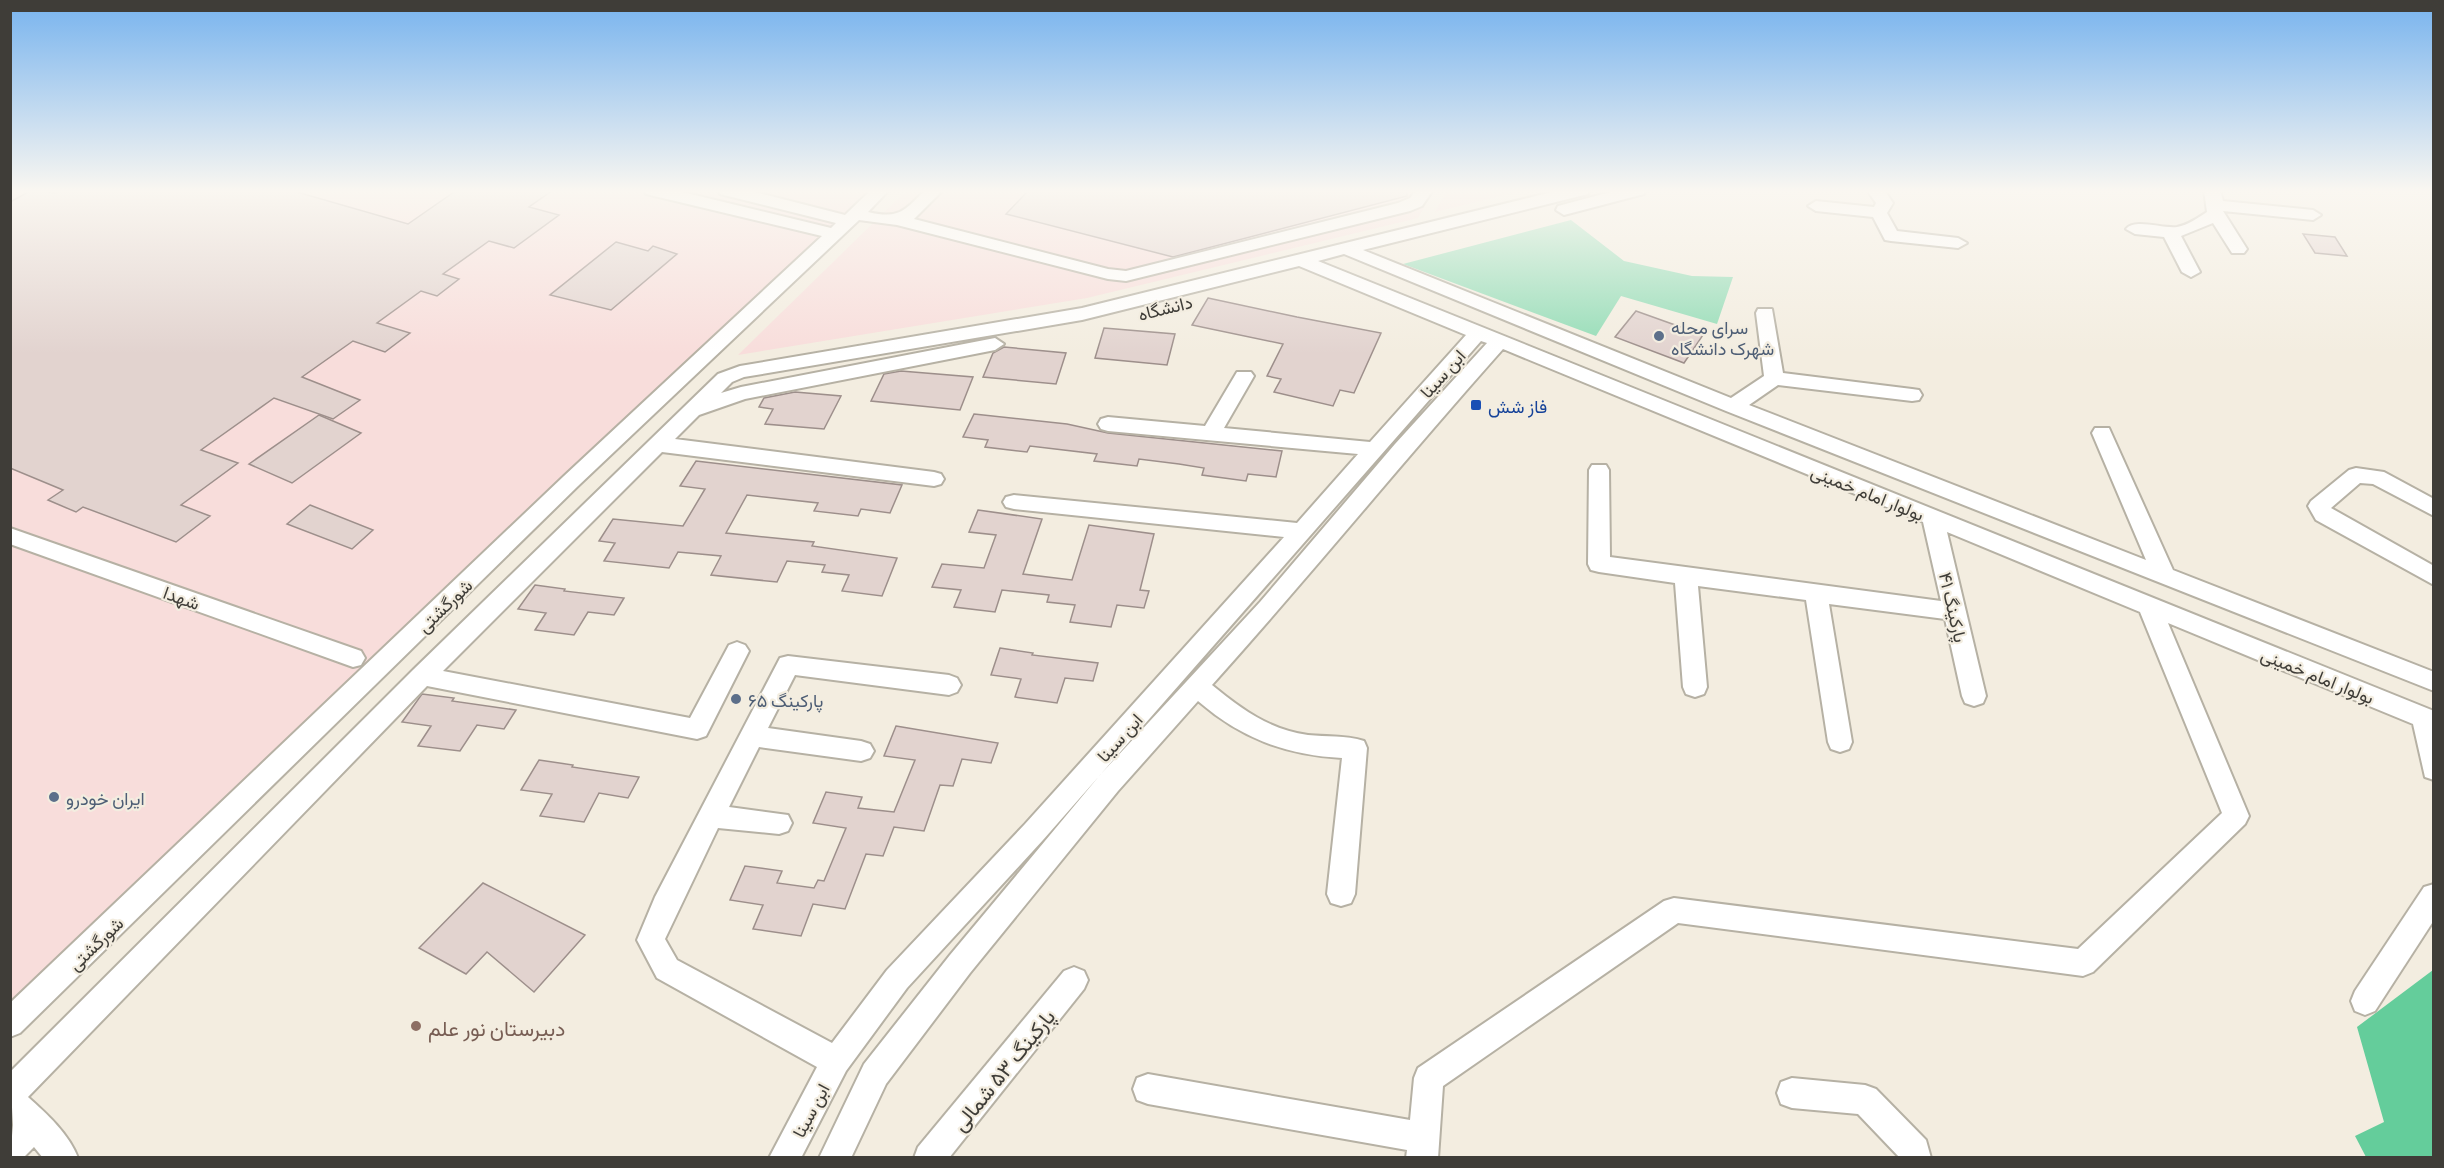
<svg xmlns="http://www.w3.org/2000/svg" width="2444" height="1168" font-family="Literata,Vazirmatn,serif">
<rect width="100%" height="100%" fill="#f3ede0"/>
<g fill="#f8dddb">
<path d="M 11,190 L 874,190 L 11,1035 Z"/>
<path d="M 907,190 L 1434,190 L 1418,218 L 1087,298 L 738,355 Z"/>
<path d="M 1447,190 L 1526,190 L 1435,212 Z"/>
</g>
<path fill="#93dcb6" d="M 1571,220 L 1624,261 L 1692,276 L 1733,277 L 1717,324 L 1621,296 L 1596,336 L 1403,264 Z"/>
<path fill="#64cd9b" d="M 2433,970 L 2433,1157 L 2366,1157 L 2355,1136 L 2384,1122 L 2357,1027 Z"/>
<g fill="#e2d3cf" stroke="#9d8f8b" stroke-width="1.5">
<path d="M 32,190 L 55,193 L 60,190 L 290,190 L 408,224 L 457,190 L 553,190 L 529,207 L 559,215 L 514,248 L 489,241 L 443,274 L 459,279 L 437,296 L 421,291 L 377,323 L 410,333 L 385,352 L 353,341 L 302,377 L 360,400 L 333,419 L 274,398 L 201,450 L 238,463 L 181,505 L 210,516 L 176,542 L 83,507 L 76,512 L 48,500 L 63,490 L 10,468 L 10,202 Z"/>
<path d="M 1029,190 L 1407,190 L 1407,196 L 1173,257 L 1006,214 Z"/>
<path d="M 2303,234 L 2335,237 L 2347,256 L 2315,253 Z"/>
<path d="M 616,242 L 648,251 L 653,246 L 677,254 L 611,310 L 550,295 Z"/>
<path d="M 1208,298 L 1297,317 L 1381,333 L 1354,393 L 1340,390 L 1333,406 L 1274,392 L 1281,379 L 1267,376 L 1283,344 L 1192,325 Z"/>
<path d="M 1636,311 L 1703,335 L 1684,363 L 1615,337 Z"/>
<path d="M 1104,328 L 1175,334 L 1167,365 L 1095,358 Z"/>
<path d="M 1004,347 L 1066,353 L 1056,384 L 983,377 L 993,353 Z"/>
<path d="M 901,371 L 973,377 L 960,410 L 871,401 L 884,374 Z"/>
<path d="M 795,392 L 841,396 L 824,429 L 765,424 L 773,409 L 759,407 L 764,398 Z"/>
<path d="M 974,414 L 1067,424 L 1108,433 L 1282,451 L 1276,477 L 1248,474 L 1246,481 L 1202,475 L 1204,468 L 1179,464 L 1139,459 L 1137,466 L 1094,461 L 1097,454 L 1030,446 L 1027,452 L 985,447 L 988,440 L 963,437 Z"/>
<path d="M 319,415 L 361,433 L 292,483 L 249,464 Z"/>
<path d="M 696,461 L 902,485 L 890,513 L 861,509 L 858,516 L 814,511 L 818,503 L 747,495 L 726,533 L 814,542 L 812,546 L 897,558 L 882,596 L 842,591 L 849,575 L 822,572 L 825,565 L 787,561 L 777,582 L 711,575 L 721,556 L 678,552 L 669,568 L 604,561 L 615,543 L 599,541 L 613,519 L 683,526 L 705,489 L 680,486 Z"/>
<path d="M 310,505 L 373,530 L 352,549 L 287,524 Z"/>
<path d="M 978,510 L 1042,519 L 1023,574 L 1072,580 L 1089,525 L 1154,534 L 1140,590 L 1149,591 L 1144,608 L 1117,605 L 1111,627 L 1070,622 L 1075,605 L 1047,602 L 1049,595 L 1002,590 L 995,612 L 954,607 L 961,590 L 932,587 L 942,564 L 984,568 L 996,535 L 969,532 Z"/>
<path d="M 535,585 L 565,589 L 564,591 L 624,598 L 614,615 L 588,612 L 574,635 L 535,630 L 546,613 L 518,609 Z"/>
<path d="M 1000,648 L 1033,653 L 1032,655 L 1098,663 L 1093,681 L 1065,678 L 1057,703 L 1015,697 L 1021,679 L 991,675 Z"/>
<path d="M 422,694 L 454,698 L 452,701 L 516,710 L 504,729 L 477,725 L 460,751 L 418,746 L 431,726 L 402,722 Z"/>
<path d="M 896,726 L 998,743 L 991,763 L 962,759 L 953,786 L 940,785 L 924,831 L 894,827 L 883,856 L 866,854 L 845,909 L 813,904 L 801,936 L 753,929 L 763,905 L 730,900 L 745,866 L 782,871 L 777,883 L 814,888 L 818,880 L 824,881 L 846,828 L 813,823 L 826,792 L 862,797 L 858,808 L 894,812 L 915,760 L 884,756 Z"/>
<path d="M 539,760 L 573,765 L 572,767 L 639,777 L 628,798 L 599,793 L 584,822 L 540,816 L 552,794 L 521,790 Z"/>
<path d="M 483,883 L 585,935 L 534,992 L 487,952 L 466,974 L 419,948 Z"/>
</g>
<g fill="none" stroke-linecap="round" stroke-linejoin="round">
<g stroke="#b6b1a4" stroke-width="4">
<g id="minor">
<path d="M 644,190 L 674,190 L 831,228 L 836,223 L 720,194 L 718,190 L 747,190 L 845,215 L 871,190 L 889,190 L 868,212 C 898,219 904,212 925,190 L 943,190 L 914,219 L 1108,269 L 1126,271 L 1398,203 L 1410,198 L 1416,190 L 1433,190 L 1422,206 L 1410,211 L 1126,281 L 1108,279 L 897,225 L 859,220 L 578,486 L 20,1033 L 10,1037 L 10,1003 L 564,476 L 822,236 L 646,194 Z"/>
<path d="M 1560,190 L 1590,190 L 1588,194 L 1363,250 L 1731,398 L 1764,376 L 1756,313 L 1758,309 L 1772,309 L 1783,373 L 1912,389 L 1919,390 L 1922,395 L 1919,400 L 1912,401 L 1778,385 L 1749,405 L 2146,560 L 2092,433 L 2095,428 L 2109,428 L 2173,570 L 2434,672 L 2434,691 L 1726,411 L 1344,254 L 1318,261 L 2434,711 L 2434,780 L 2425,777 L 2413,724 L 2168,623 L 2249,816 L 2245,824 L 2093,972 L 2083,976 L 1678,923 L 1443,1086 L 1438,1158 L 1406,1158 L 1407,1150 L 1148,1104 L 1137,1100 L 1133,1089 L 1137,1078 L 1148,1074 L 1410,1120 L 1414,1078 L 1418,1068 L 1664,901 L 1674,898 L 2078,949 L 2222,813 L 2140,612 L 1947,532 L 1986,696 L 1983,703 L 1974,706 L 1965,703 L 1962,696 L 1945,619 L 1829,604 L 1852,742 L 1849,749 L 1840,752 L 1831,749 L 1828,742 L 1806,600 L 1698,586 L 1707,687 L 1704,694 L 1695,697 L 1686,694 L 1683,687 L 1675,583 L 1599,572 L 1591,570 L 1588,564 L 1589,470 L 1592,465 L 1606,465 L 1609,470 L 1610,557 L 1941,601 L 1923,522 L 1503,349 C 1404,460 1311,575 1212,685 C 1241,709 1270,730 1308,735 C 1326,737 1346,735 1364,741 L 1367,748 L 1355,894 L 1351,903 L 1341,906 L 1331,903 L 1327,894 L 1342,758 C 1285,755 1241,738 1198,701 L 1118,791 L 970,973 L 886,1084 L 851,1158 L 819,1158 L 864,1064 L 950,955 L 1100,775 L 1260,602 L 1395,444 L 1487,343 L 1481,341 L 1043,840 L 907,988 L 846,1071 L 801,1158 L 769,1158 L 817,1067 L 657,978 L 637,940 L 655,897 L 780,658 L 788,656 L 949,675 L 957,678 L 961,685 L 957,692 L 949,695 L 795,675 L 768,728 L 861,741 L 870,744 L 874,751 L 870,758 L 861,761 L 759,747 L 729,807 L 788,815 L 792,823 L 788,831 L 779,834 L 718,828 L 665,939 L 677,960 L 832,1043 L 887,970 L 1025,824 L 1284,537 L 1014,509 L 1006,507 L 1003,502 L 1006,497 L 1014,495 L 1297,523 L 1358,454 L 1108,431 L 1101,429 L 1098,424 L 1101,419 L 1108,417 L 1205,426 L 1237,372 L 1251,372 L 1254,376 L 1224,428 L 1370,442 L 1466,335 L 1299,266 L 1082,320 L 744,377 L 732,382 L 721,393 L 741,387 L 995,338 L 1004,344 L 995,350 L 745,399 L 699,415 L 675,439 L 934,472 L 941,474 L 944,479 L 941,484 L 934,486 L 662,452 L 443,671 L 690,718 L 729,645 L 737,642 L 745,645 L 749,651 L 706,736 L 697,739 L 427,686 L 28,1097 C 47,1114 69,1134 78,1158 L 43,1158 L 34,1147 L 23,1158 L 10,1158 L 13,1125 L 10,1072 L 414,669 L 718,374 L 740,366 L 1082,308 Z"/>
<path d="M 1618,190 L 1646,190 L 1644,194 L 1564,215 L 1556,210 L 1558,206 Z"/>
<path d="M 1867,190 L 1884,190 L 1893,203 L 1887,213 L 1897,231 L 1958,238 L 1967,243 L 1958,248 L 1891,241 L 1885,240 L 1873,217 L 1816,211 L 1808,206 L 1816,201 L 1874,207 L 1876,203 Z"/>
<path d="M 2204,190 L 2220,190 L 2223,201 L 2313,210 L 2321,215 L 2313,220 L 2223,211 L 2247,249 L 2244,253 L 2232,253 L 2213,223 L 2181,236 L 2200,272 L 2191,277 L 2182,272 L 2164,237 L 2135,234 L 2126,229 C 2135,218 2163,229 2177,227 C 2188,225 2198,218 2207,212 Z"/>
<path d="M 2356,468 L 2384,472 L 2434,499 L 2434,516 L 2373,484 L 2360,483 L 2331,508 L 2434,566 L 2434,585 L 2316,520 L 2308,506 L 2311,501 L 2349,470 Z"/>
<path d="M 10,528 L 361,651 L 365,658 L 361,665 L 353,667 L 10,544 Z"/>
<path d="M 2434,884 L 2434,920 L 2375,1011 L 2365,1015 L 2355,1011 L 2351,1001 L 2355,991 L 2424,887 Z"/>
<path d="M 1074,967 L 1084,971 L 1088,980 L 1084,989 L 949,1158 L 914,1158 L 918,1147 L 1064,971 Z"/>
<path d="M 1792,1078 L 1865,1085 L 1876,1089 L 1926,1140 L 1931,1158 L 1900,1158 L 1858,1114 L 1792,1108 L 1781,1104 L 1777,1093 L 1781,1082 Z"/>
</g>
</g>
<use href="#minor" fill="#fff" fill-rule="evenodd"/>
</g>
<linearGradient id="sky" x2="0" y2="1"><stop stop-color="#77b3ee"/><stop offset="0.54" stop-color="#faf7f1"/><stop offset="1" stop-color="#faf7f1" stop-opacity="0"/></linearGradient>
<rect width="2444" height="354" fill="url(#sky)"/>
<g fill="#5c6f8a" stroke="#f3ede0" stroke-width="2">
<circle cx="1659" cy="336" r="6"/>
<circle cx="736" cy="699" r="6"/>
<circle cx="54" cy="797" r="6"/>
</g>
<rect fill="#1a4fb4" stroke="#f3ede0" stroke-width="2" x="1470" y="399" width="12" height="12" rx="3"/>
<circle fill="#8d6e63" stroke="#f3ede0" stroke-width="2" cx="416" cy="1026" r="6"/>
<g text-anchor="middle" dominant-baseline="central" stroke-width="4.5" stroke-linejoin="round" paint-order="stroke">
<g font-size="18" fill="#3f3d38" stroke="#f3ede0">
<text transform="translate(1165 307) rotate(-14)">دانشگاه</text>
<text transform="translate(1442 373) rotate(-48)">ابن سینا</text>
<text transform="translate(1868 492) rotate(22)">بولوار امام خمینی</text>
<text transform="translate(182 597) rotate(20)">شهدا</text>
<text transform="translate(444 605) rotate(-44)">شورگشتی</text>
<text transform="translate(1954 607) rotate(77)">پارکینگ ۴۱</text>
<text transform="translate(2318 675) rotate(22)">بولوار امام خمینی</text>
<text transform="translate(1119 737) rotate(-48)">ابن سینا</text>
<text transform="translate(95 943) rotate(-44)">شورگشتی</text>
<text transform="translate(810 1110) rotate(-62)">ابن سینا</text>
</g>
<g font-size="18" fill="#4e5e75" stroke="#f3ede0" text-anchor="start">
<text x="1671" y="326">سرای محله<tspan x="1671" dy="21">شهرک دانشگاه</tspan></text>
<text x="748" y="699">پارکینگ ۶۵</text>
<text x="66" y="797">ایران خودرو</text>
</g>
<g font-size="18" fill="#164399" stroke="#f3ede0" text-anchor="start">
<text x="1488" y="405">فاز شش</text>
</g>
<g font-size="21" fill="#785e54" stroke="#f3ede0" text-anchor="start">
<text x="428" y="1026">دبیرستان نور علم</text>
</g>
<g font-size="21" fill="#3f3d38" stroke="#f3ede0">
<text transform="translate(1002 1069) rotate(-51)">پارکینگ ۵۳ شمالی</text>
</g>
</g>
<rect width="2444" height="1168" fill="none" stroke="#3f3d38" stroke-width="24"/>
</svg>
